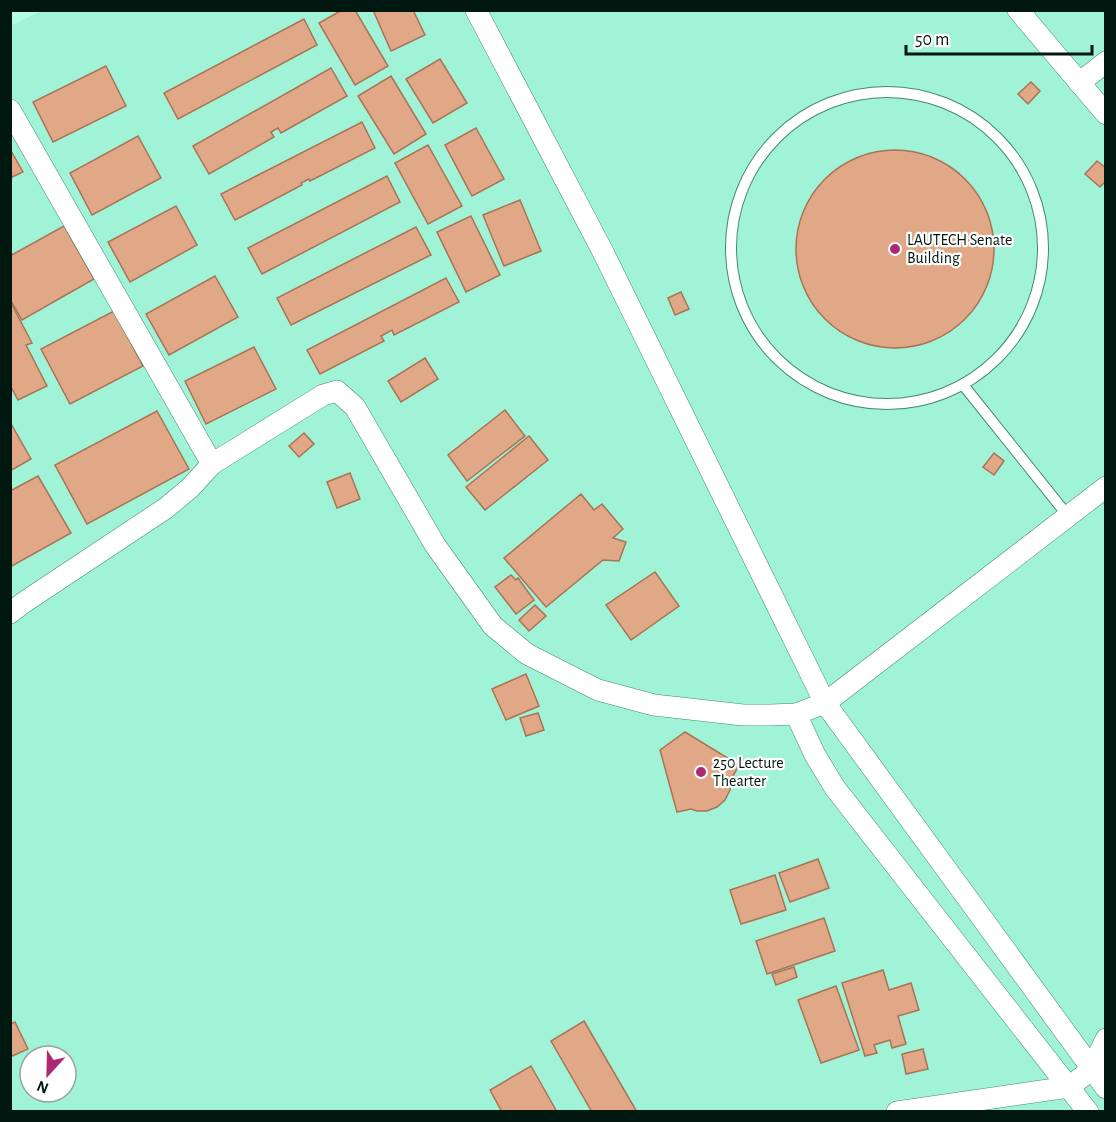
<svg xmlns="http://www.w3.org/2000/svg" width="1116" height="1122" font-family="'Alegreya Sans',sans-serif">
<rect width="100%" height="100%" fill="#b4fde3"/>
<path fill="#a0f3d7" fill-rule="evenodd" d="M 44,10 L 1105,11 L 1105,1111 L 11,1111 L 10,26 ZM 30,1056 L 66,1056 L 66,1092 L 30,1092 Z"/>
<g fill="#e1a888" stroke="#a97355" stroke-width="1.5">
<path d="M 342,10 L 355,10 L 388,66 L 355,85 L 319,23 Z"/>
<path d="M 373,10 L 413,10 L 425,35 L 391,51 Z"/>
<path d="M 304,19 L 317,45 L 178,119 L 164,93 Z"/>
<path d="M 440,59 L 467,103 L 433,123 L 406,79 Z"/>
<path d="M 106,66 L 126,106 L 53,142 L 33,102 Z"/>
<path d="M 331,68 L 347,96 L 281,133 L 278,128 L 271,132 L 274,137 L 209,174 L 193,146 Z"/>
<path d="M 391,76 L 426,134 L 394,154 L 358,96 Z"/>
<path d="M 1031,82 L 1040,91 L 1028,104 L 1018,94 Z"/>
<path d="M 362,122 L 375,148 L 310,181 L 309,179 L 301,183 L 302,185 L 235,220 L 221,194 Z"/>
<path d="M 476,128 L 504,179 L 472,196 L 445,145 Z"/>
<path d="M 138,136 L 161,178 L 92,215 L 70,173 Z"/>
<path d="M 428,145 L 462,206 L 428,224 L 395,163 Z"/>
<path d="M 10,149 L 23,172 L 10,178 Z"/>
<circle cx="895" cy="249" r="99"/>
<path d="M 1097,161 L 1106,168 L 1106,181 L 1100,187 L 1085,174 Z"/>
<path d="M 387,176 L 400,202 L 262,274 L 248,248 Z"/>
<path d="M 520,200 L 541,251 L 504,266 L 483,215 Z"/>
<path d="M 176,206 L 197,245 L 130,282 L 108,242 Z"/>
<path d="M 471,216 L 500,275 L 466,292 L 437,232 Z"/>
<path d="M 64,226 L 94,279 L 22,320 L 10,299 L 10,256 Z"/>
<path d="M 416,227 L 431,255 L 291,325 L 277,298 Z"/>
<path d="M 215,276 L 238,317 L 169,355 L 146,314 Z"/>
<path d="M 446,278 L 459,302 L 394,335 L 392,330 L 381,336 L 384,341 L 320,374 L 307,350 Z"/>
<path d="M 681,292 L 689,309 L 675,315 L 668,298 Z"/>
<path d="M 10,301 L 32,343 L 26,345 L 47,386 L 18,400 L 10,385 Z"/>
<path d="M 114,311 L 143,366 L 70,404 L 41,349 Z"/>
<path d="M 254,347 L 276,389 L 206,424 L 185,381 Z"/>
<path d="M 425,358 L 438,379 L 401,402 L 388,381 Z"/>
<path d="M 505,410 L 525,436 L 467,481 L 448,455 Z"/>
<path d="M 157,411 L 189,469 L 87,524 L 55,465 Z"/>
<path d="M 10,422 L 31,459 L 10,471 Z"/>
<path d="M 304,433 L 314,444 L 299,457 L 289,446 Z"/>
<path d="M 529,436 L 548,460 L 485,510 L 466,487 Z"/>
<path d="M 994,453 L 1004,461 L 994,475 L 983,467 Z"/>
<path d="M 350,473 L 360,499 L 337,508 L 327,482 Z"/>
<path d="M 38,476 L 71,533 L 10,567 L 10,491 Z"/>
<path d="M 581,494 L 594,510 L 602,504 L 623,529 L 613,538 L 626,542 L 619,561 L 603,560 L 546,607 L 504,558 Z"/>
<path d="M 655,572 L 679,606 L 631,640 L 606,605 Z"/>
<path d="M 511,575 L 516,580 L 518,578 L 534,600 L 516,614 L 495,587 Z"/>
<path d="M 535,605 L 546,616 L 529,631 L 519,620 Z"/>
<path d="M 526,674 L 539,706 L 506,720 L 492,689 Z"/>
<path d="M 538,713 L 544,730 L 526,736 L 520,718 Z"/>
<path d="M 685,732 L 739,765 L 732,778 L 730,790 L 725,800 L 717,807 L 707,811 L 697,811 L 691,809 L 677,812 L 660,750 Z"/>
<path d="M 818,859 L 829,888 L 790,902 L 779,873 Z"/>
<path d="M 775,875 L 786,910 L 741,924 L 730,890 Z"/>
<path d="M 824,918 L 835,951 L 767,974 L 756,941 Z"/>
<path d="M 794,967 L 797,977 L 776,985 L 772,974 Z"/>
<path d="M 883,970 L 889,990 L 911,983 L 919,1010 L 898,1016 L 906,1044 L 892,1048 L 890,1040 L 874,1045 L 877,1053 L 865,1056 L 842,983 Z"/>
<path d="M 836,986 L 859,1050 L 821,1063 L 798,1000 Z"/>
<path d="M 584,1021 L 637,1112 L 592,1112 L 551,1041 Z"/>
<path d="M 15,1022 L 28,1049 L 10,1057 L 10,1024 Z"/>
<path d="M 923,1049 L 928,1069 L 906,1074 L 902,1054 Z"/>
<path d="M 531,1066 L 557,1112 L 502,1112 L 490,1090 Z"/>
</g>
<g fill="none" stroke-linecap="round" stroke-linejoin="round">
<g stroke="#428a73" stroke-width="12">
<g id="service">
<circle cx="887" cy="248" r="156"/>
<path d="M 964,386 L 1068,516"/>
</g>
</g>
<g stroke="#428a73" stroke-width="22">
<g id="minor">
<path d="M 476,10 L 603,252 L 825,703 L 1106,1088"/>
<path d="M 1018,10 L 1106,114"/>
<path d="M 1079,83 L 1106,62"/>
<path d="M 10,110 L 212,464 L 190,488 L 166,508 L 23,603 L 10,613"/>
<path d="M 212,464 L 323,395 L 337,391 L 355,407 L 435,545 L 493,626 L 527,654 L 598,690 L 654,705 L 743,715 L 771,715 L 796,714 L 825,703 L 1106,487"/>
<path d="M 796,714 L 815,755 L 835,788 L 1088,1112"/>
<path d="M 897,1112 L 1069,1087 L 1091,1070 L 1106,1039"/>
</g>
</g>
<use href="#service" stroke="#fff" stroke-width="10"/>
<use href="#minor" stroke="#fff" stroke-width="21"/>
</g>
<g fill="#ac2973" stroke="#fff" stroke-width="2">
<circle cx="895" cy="249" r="6"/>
<circle cx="701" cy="772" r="6"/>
</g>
<g text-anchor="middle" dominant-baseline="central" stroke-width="4.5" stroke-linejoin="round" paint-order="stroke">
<g font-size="16" fill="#001810" stroke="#fff" text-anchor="start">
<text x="907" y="240">LAUTECH Senate<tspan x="907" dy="18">Building</tspan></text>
<text x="713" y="763">250 Lecture<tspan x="713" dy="18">Thearter</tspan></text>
</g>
</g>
<rect width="1116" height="1122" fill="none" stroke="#001810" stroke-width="24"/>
<g transform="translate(48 1074) rotate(202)"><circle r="28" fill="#ffffff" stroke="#99a39f" stroke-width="1.5"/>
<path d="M0-4.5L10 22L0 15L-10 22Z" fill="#ac2973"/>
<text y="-9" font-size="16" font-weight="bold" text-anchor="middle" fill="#001810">N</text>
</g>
<path d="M906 45v9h186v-9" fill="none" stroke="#001810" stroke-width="3"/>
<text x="915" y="45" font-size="18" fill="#001810" stroke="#ffffff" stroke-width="4.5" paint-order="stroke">50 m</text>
</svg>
